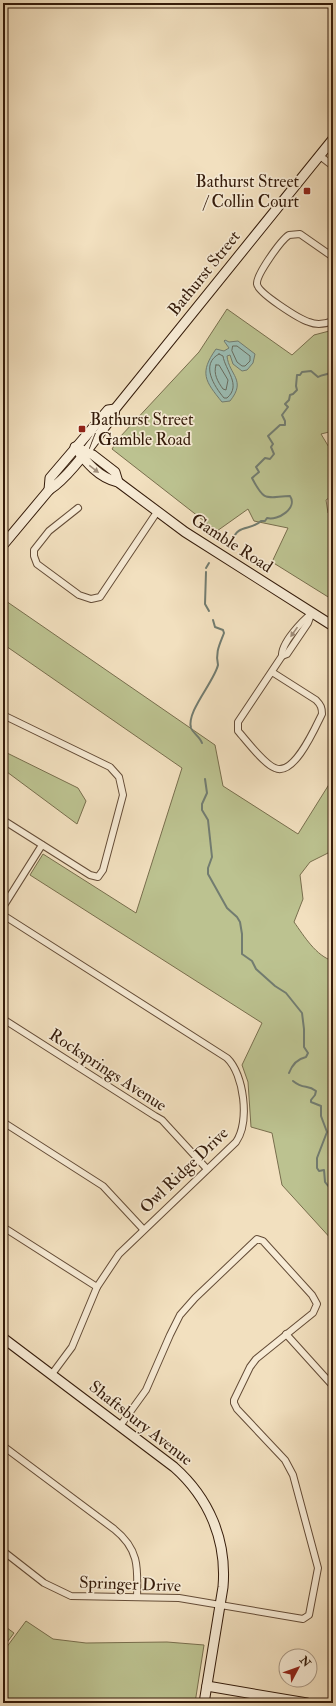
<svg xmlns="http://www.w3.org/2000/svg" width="336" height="1706" font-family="'IM FELL Double Pica',serif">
<rect width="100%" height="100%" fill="#f2e0bf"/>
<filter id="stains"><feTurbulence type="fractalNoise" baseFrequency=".005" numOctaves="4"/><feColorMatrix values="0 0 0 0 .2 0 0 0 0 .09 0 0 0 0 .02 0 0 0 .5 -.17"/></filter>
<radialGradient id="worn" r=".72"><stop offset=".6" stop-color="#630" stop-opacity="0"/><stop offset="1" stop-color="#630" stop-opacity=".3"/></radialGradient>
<g fill="#bcc290" stroke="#786e4d">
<path d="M 227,309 L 292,355 L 314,335 L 333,330 L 333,431 L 321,434 L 333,454 L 333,495 L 326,500 L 328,513 L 333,514 L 333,600 L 272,562 L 288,528 L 254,521 L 248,509 L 217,531 L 112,449 L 119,438 L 199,352 Z"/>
<path d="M 3,599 L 215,745 L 223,786 L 298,834 L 333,778 L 333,846 L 328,853 L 310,862 L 300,875 L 303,899 L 294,922 C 304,936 316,956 333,961 L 333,1241 L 282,1185 L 272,1133 L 251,1127 L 248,1082 L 242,1065 L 262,1023 L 30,875 L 43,854 L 136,913 L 182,768 L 3,644 Z"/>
<path d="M 3,751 L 78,788 L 86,801 L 77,824 L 3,769 Z"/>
<path d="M 26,1621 L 53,1639 L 86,1643 L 167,1642 L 204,1645 L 195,1703 L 3,1703 L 3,1652 Z"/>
<path d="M 3,1625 L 14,1633 L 3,1648 Z"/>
</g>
<path fill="#9bbdb4" stroke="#727c70" d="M 225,340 L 229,342 L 238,341 L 255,354 L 253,363 L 247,370 L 242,371 L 233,364 L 230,355 L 227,356 C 229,375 247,380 230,401 L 222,402 C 205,381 199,373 216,349 L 224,351 L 229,348 L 224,341 Z"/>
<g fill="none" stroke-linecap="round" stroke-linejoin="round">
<g stroke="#686c5f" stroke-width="1">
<path d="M 233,346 L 237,346 L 250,356 L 250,361 L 245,366 L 242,366 L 237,362 L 232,351 Z"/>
<path d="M 219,354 L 223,356 C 225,370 242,385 227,398 L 224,398 C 214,386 200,364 219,354 Z"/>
<path d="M 216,365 L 219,365 L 228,380 L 226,390 L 223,389 C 218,382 213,374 216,365 Z"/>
</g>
<g stroke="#727c70" stroke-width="2">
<path d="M 233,540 C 237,524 251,531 261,521 L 265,521 L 267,518 C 278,521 298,508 290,496 C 266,497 265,503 252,478 L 259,472 L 256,467 L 265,458 L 270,459 L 274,454 L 271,447 L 273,444 L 268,436 L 280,425 L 285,425 L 285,421 L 282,415 L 288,407 L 285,404 L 289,400 L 290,395 L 293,394 L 297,390 L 296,386 L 297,375 L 300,375 L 302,372 L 311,371 L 318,377 C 323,374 327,375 333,372"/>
<path d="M 206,568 L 209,563"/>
<path d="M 206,572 L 205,604 L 209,611"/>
<path d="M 202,743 C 200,737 193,733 191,728 C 186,712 214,682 218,665 C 215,652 220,644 224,633 L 223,630 L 215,627 L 213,620"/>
<path d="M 205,779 L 207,793 L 202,804 L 202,810 L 208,820 L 212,857 L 208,868 L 208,874 L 227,908 L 237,917 L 240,922 L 242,934 L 242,954 L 252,961 L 256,969 L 275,986 L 286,993 L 302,1013 L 304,1029 L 304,1047 L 308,1053 L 306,1057 C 297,1059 292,1065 289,1073"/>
<path d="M 293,1081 C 304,1090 307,1084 316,1091 L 315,1095 L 311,1100 L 311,1102 L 321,1106 L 321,1116 L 327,1132 L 317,1158 L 317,1168 L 319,1171 L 324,1170 L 325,1182 L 333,1192"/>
</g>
<g stroke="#644c37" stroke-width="8">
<g id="street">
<path d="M 320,156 L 333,166"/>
<path d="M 333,257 L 300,234 L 289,235 C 281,240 256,275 257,284 C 258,293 299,319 309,322 C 316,325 325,324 333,321"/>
<path d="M 78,508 L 49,531 L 34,550 L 34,556 L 37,564 L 79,595 L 91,599 L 100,597 L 157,512"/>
<path d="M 282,656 C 281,643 302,621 312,613"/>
<path d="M 272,672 L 316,700 C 321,705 322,708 322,714 C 315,728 294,777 275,768 C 264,764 246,740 238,731 L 238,722 L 282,656 L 287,654 L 308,623 L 312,612"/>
<path d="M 3,715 L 110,767 L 119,777 L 123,795 L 103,870 L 98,877 L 90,875 L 3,820"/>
<path d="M 3,907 L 42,845"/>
<path d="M 3,915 L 227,1058 C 244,1074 250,1122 236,1142 L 119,1254 L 97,1287 L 72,1347 L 52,1374"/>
<path d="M 3,1019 L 155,1116 L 162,1120 L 207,1169"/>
<path d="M 3,1122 L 103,1186 L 143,1229"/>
<path d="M 3,1227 L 97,1287"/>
<path d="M 286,1334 L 333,1386"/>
<path d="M 3,1446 L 114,1529 C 139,1549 138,1567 137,1597"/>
<path d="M 3,1551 L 44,1583 L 71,1596 L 179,1598 L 303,1619 L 309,1615 L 318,1568 L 293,1475 L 285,1460 L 237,1409 L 234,1403 L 234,1400 L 250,1367 L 256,1359 L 313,1313 L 317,1304 L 312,1295 L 263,1241 L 257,1239 L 195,1298 L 180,1315 L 170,1335 L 146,1390 L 120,1426"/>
</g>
</g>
<g stroke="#341b0a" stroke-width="11">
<g id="secondary">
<path d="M 75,447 C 86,462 99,478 118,482 L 185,532 L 333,626"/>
<path d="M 80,449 L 93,455 L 115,472 L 118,482"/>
<path d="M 49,490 L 50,478 L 108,410 L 115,409"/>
<path d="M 3,545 L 49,490 C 72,475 96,437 114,415 L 115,409 L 333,139"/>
<path d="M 3,1338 L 174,1467 C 209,1498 227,1540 223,1587 L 204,1703"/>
<path d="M 207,1686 L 307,1703"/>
</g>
</g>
<use href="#street" stroke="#f7ebd5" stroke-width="6"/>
<use href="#secondary" stroke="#f7ebd5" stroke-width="9"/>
</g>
<defs><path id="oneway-solid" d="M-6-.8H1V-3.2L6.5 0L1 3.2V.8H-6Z"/></defs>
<g fill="#9f8d7a">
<use href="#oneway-solid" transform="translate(94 469) rotate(38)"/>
<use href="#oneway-solid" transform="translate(294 632) rotate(125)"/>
</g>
<g fill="#8f2418" stroke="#f7ebd5" stroke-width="1.5">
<rect x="303" y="187" width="8" height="8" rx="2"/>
<rect x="78" y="425" width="8" height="8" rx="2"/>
</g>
<g text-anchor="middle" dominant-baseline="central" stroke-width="3.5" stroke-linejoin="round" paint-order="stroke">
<g font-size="17" fill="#341b0a" stroke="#f7ebd5" text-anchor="end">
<text x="299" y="181">Bathurst Street<tspan x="299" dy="20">/ Collin Court</tspan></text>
<text x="90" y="419" text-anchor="start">Bathurst Street<tspan x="90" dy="20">/ Gamble Road</tspan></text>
</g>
<g font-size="17" fill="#341b0a" stroke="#f7ebd5">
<text transform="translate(204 273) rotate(-51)">Bathurst Street</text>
<text transform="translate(232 543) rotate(33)">Gamble Road</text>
<text transform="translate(108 1070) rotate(33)">Rocksprings Avenue</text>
<text transform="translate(184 1170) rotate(-44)">Owl Ridge Drive</text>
<text transform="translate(141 1423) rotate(38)">Shaftsbury Avenue</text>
<text transform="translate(130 1584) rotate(2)">Springer Drive</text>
</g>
</g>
<rect width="336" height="1706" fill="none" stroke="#f2e0bf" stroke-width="16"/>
<rect x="4" y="4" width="328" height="1698" fill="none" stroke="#341b0a" stroke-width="2"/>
<rect x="8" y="8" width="320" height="1690" fill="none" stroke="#341b0a"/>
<g transform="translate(298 1668) rotate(49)"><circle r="19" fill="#f7ebd5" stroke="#a99884"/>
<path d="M0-3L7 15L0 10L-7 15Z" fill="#8f2418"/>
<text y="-6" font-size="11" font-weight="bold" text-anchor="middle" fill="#341b0a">N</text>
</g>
<rect width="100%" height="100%" filter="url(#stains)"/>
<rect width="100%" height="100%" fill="url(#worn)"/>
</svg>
